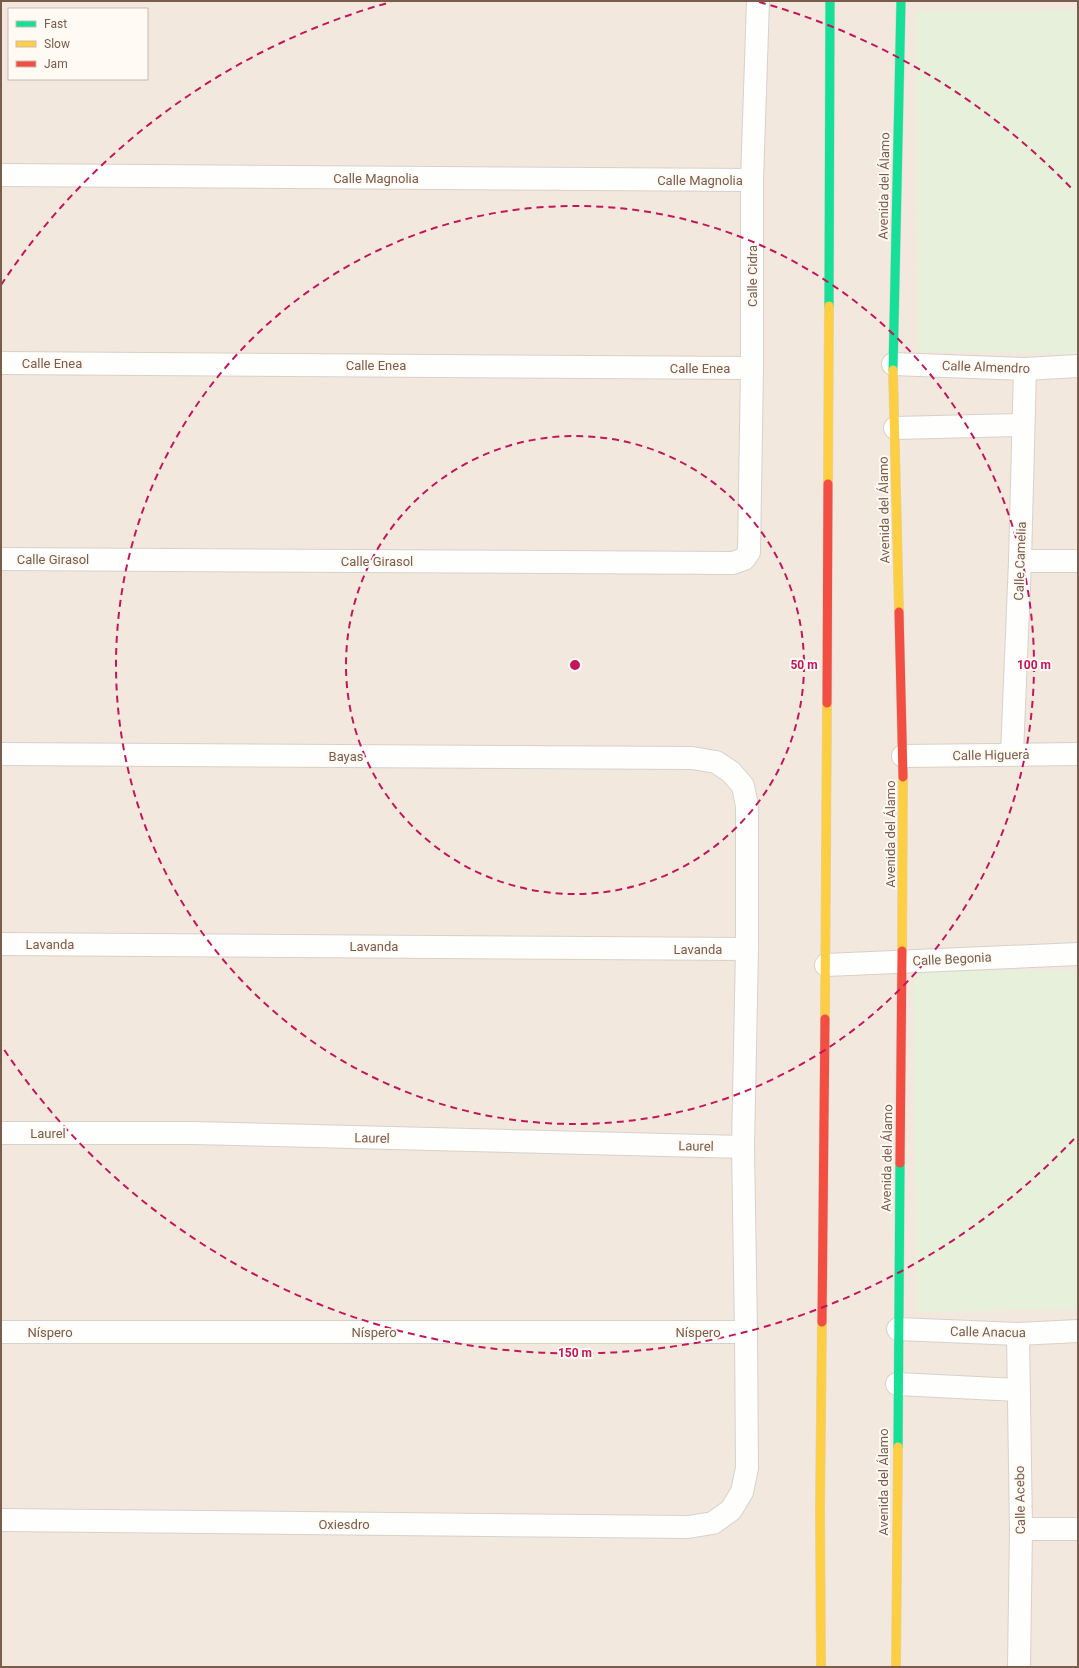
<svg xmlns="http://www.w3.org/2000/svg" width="1079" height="1668" font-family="Roboto,sans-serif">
<rect width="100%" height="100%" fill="#f9f5f0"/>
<path fill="#f2e8de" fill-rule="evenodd" d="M 1,1 L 1078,1 L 1078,1667 L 1,1667 ZM 9,9 L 147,9 L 147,79 L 9,79 Z"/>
<g fill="#e7f0db">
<path d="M 1078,10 L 1078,354 L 918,351 L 916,11 Z"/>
<path d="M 914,971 L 1078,971 L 1078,1309 L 917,1312 Z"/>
</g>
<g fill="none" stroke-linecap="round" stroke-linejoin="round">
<g stroke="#d7d1cb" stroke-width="24">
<g id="street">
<path d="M 1,175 L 752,180"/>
<path d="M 1,363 L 752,368"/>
<path d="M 893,364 L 1025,369 L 1078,366"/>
<path d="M 895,428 L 1023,425"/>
<path d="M 1,559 L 733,563 L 744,559 L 749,552 L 752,368 L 752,180 L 758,1"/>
<path d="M 1020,561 L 1078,561"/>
<path d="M 1,754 L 692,758 L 716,762 L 731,772 L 743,786 L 747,806 L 747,949 L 743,1147 L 746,1332 L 747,1468 L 742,1492 L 731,1510 L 713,1523 L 688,1527 L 1,1520"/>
<path d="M 1012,754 L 1020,561 L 1025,369"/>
<path d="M 903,756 L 1078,754"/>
<path d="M 1,944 L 747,949"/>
<path d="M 826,965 L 1078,954"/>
<path d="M 1,1133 L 193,1133 L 743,1147"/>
<path d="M 898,1329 L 1018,1334 L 1078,1331"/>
<path d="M 1,1332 L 746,1332"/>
<path d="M 1018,1334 L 1021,1529 L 1019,1667"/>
<path d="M 897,1384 L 1018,1390"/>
<path d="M 1021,1529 L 1078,1529"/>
</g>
</g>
<g stroke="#d9d2cb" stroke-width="10">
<g id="fast">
<path d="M 829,306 L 830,1"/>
<path d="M 893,370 L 901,1"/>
<path d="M 898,1447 L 900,1163"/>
</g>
</g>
<g stroke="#d9d2cb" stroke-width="10">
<g id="slow">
<path d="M 893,370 L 899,612"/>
<path d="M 828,484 L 829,306"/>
<path d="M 902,951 L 903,777"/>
<path d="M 825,1019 L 827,703"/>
<path d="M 821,1667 L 820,1508 L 822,1322"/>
<path d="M 896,1667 L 898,1447"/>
</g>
</g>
<g stroke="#d9d2cb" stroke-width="10">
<g id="jam">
<path d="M 899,612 L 903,777"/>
<path d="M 827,703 L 828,484"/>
<path d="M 900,1163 L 902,951"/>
<path d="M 822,1322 L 825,1019"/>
</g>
</g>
<use href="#street" stroke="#fefefd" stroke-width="22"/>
<use href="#fast" stroke="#16e098" stroke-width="9"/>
<use href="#slow" stroke="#ffcf43" stroke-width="9"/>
<use href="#jam" stroke="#f24e42" stroke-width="9"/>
</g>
<g fill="none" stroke="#c2185b" stroke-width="2" stroke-dasharray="7 5">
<circle cx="575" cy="665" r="229"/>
<circle cx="575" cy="665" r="459"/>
<path d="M1074 1139A688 688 0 0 1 1 1045M1 285A688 688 0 0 1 391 2M759 2A688 688 0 0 1 1074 191"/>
</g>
<g text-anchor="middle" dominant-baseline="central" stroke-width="4" stroke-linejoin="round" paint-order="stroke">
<g font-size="13" fill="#7a5c4d" stroke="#fffaf3">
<text x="376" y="178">Calle Magnolia</text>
<text x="700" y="180">Calle Magnolia</text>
<text transform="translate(884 186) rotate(-89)">Avenida del Álamo</text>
<text transform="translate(752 276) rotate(-90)">Calle Cidra</text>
<text x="52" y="363">Calle Enea</text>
<text x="376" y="365">Calle Enea</text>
<text transform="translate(986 367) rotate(2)">Calle Almendro</text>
<text x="700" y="368">Calle Enea</text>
<text transform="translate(884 510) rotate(-91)">Avenida del Álamo</text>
<text x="53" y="559">Calle Girasol</text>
<text x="377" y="561">Calle Girasol</text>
<text transform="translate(1020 561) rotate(-88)">Calle Camelia</text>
<text transform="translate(991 755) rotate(-1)">Calle Higuera</text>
<text x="346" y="756">Bayas</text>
<text transform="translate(890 834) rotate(-90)">Avenida del Álamo</text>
<text x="50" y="944">Lavanda</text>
<text x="374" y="946">Lavanda</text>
<text x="698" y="949">Lavanda</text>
<text transform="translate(952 959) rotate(-3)">Calle Begonia</text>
<text x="48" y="1133">Laurel</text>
<text transform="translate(372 1138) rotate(1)">Laurel</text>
<text transform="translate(696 1146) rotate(1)">Laurel</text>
<text transform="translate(887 1158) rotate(-89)">Avenida del Álamo</text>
<text x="50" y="1332">Níspero</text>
<text x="374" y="1332">Níspero</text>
<text x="698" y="1332">Níspero</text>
<text transform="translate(988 1332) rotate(1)">Calle Anacua</text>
<text transform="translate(883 1482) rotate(-90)">Avenida del Álamo</text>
<text transform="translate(1020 1500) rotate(-91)">Calle Acebo</text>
<text x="344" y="1524">Oxiesdro</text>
</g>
</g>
<circle cx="575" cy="665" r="6" fill="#c2185b" stroke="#fffaf3" stroke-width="2"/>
<g font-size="12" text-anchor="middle" font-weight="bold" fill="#c2185b" stroke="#fffaf3" stroke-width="4" stroke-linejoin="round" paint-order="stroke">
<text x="804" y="669">50 m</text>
<text x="1034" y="669">100 m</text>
<text x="575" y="1357">150 m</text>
</g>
<rect width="1079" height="1668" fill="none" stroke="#7a5c4d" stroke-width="4"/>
<rect x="8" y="8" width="140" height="72" fill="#fffaf3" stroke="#cabbb1"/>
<rect x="16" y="21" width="20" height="6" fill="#16e098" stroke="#cabbb1"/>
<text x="44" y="28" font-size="12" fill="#7a5c4d">Fast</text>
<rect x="16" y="41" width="20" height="6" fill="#ffcf43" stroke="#cabbb1"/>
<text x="44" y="48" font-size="12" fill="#7a5c4d">Slow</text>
<rect x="16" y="61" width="20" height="6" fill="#f24e42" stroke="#cabbb1"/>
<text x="44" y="68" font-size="12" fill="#7a5c4d">Jam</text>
</svg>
